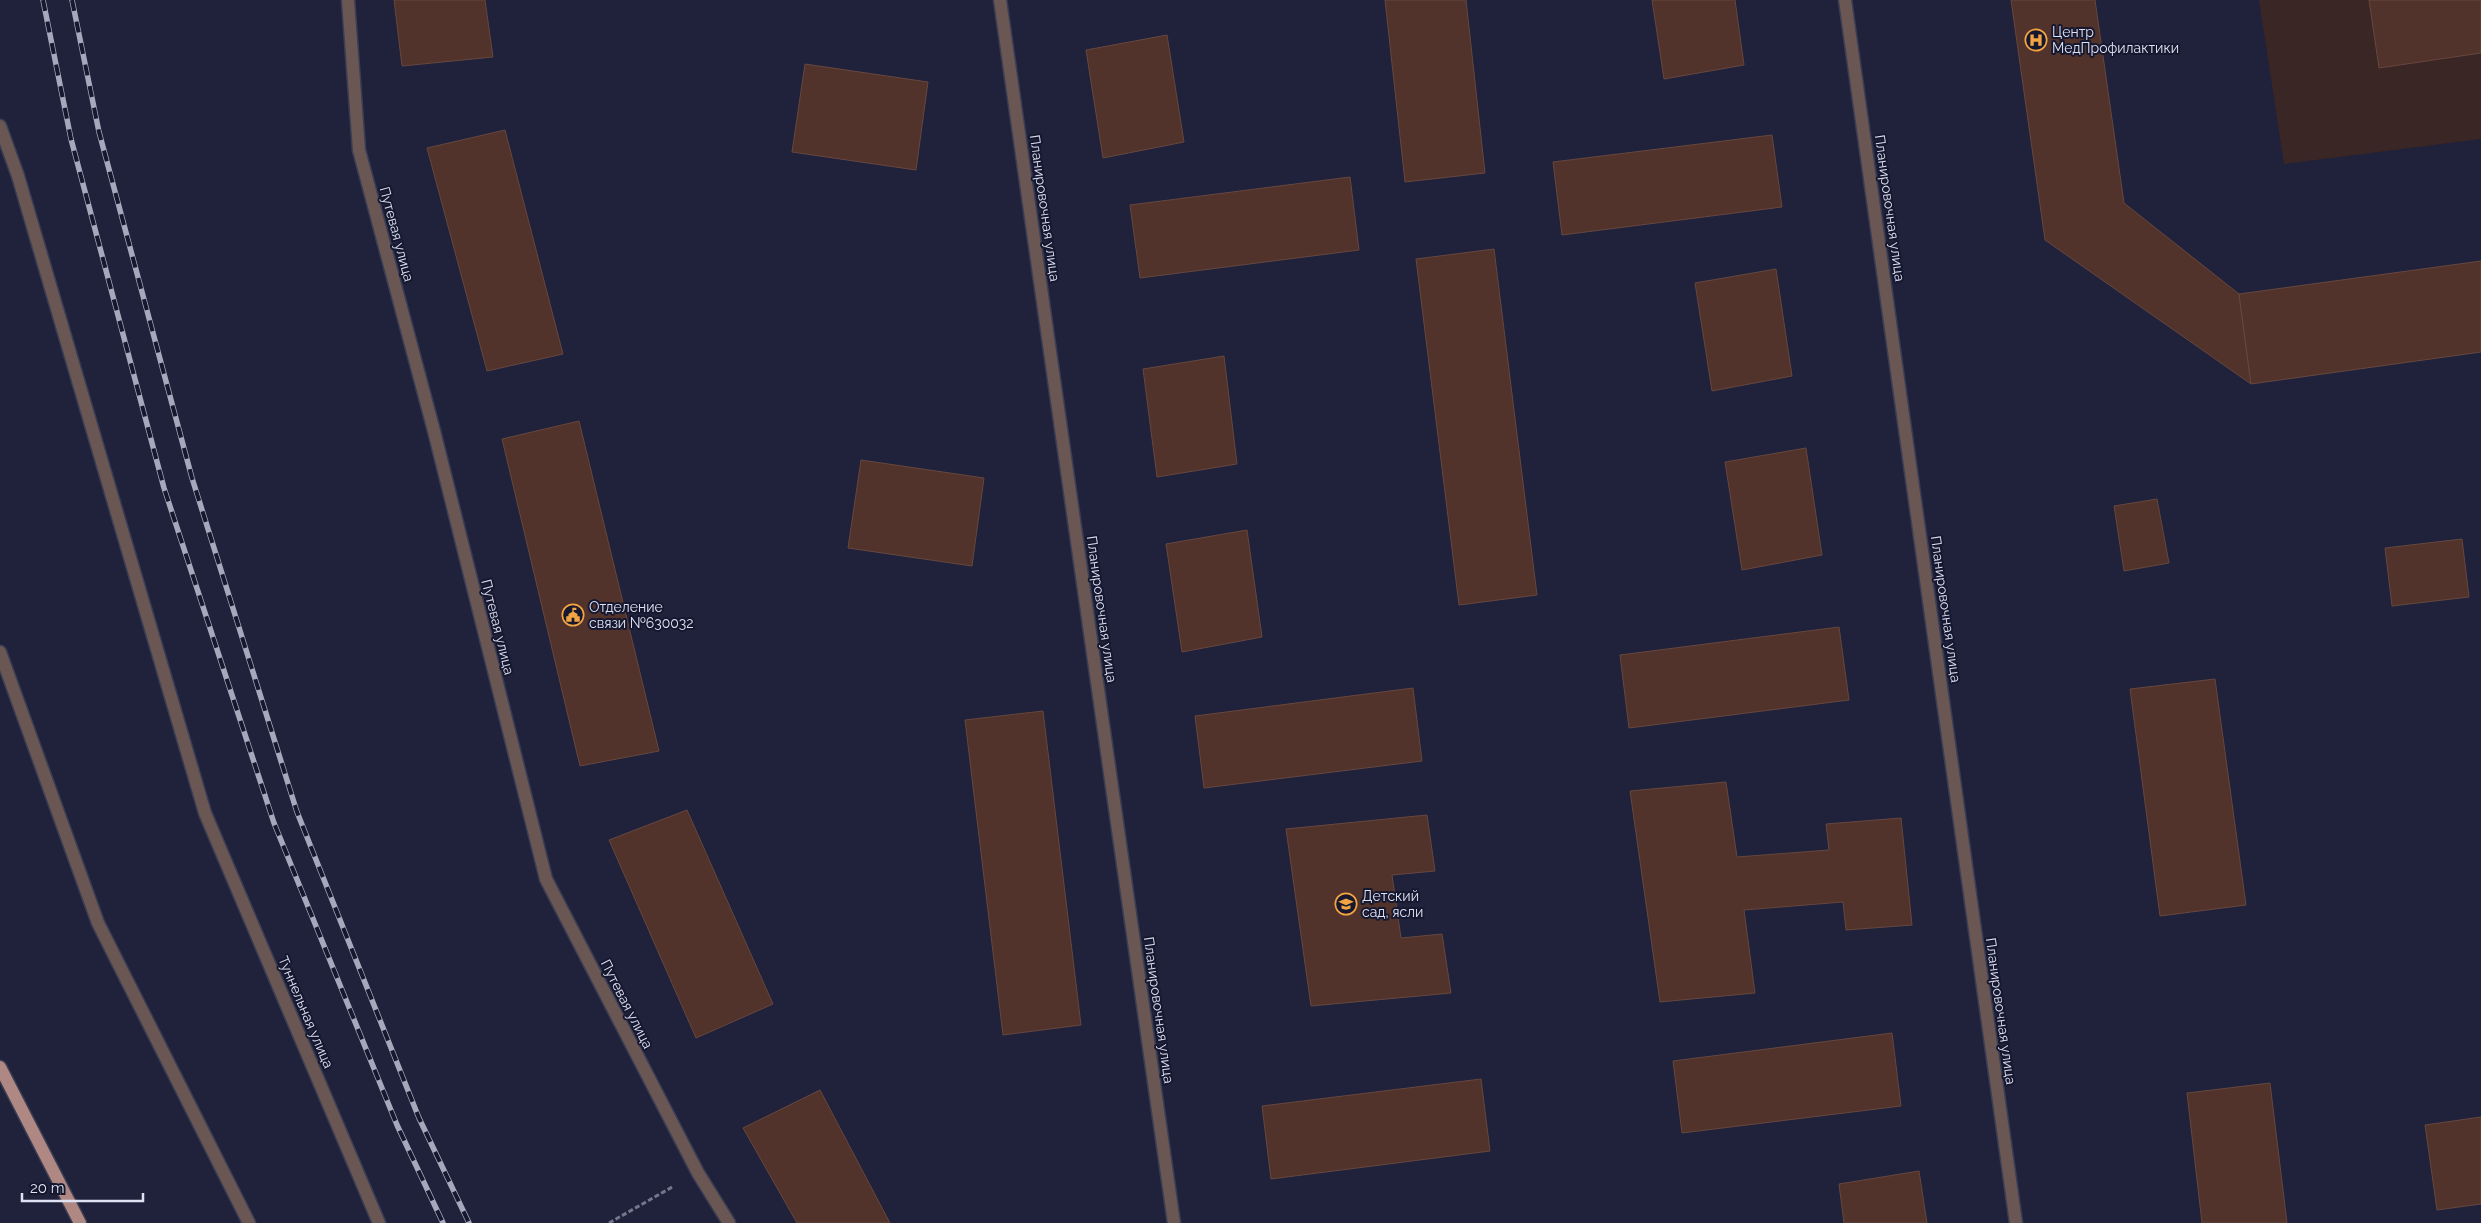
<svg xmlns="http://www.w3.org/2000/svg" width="2481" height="1223" font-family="Raleway,sans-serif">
<rect width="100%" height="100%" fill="#1f223a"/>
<path fill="#392625" d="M 2259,0 L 2481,0 L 2481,139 L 2284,164 Z"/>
<g fill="#51332b" stroke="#67473f">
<path d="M 394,0 L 485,0 L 493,57 L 402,66 Z"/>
<path d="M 1385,0 L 1466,0 L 1485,173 L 1405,182 Z"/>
<path d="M 1652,0 L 1735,0 L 1744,65 L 1664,79 Z"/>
<path d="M 2011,0 L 2095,0 L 2124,203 L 2239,294 L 2251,384 L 2045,240 Z"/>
<path d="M 2369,0 L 2481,0 L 2481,53 L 2379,68 Z"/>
<path d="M 1167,35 L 1184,142 L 1103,158 L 1086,50 Z"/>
<path d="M 805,64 L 928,82 L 916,170 L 792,152 Z"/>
<path d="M 505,130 L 563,354 L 487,371 L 427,148 Z"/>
<path d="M 1772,135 L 1782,207 L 1562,235 L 1553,162 Z"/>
<path d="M 1350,177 L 1359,250 L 1140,278 L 1130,205 Z"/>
<path d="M 1494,249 L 1537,595 L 1459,605 L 1416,259 Z"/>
<path d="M 2481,261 L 2481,352 L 2251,384 L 2239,294 Z"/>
<path d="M 1776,269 L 1792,376 L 1712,391 L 1695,283 Z"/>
<path d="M 1224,356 L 1237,464 L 1157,477 L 1143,369 Z"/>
<path d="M 579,421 L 659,751 L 580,766 L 502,439 Z"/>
<path d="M 1806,448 L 1822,555 L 1742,570 L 1725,462 Z"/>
<path d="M 861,460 L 984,478 L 972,566 L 848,548 Z"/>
<path d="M 2157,499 L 2169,563 L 2124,571 L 2114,506 Z"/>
<path d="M 1247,530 L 1262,637 L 1182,652 L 1166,544 Z"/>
<path d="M 2462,539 L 2469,597 L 2392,606 L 2385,548 Z"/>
<path d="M 1839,627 L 1849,700 L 1629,728 L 1620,655 Z"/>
<path d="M 2215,679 L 2246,905 L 2160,916 L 2130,689 Z"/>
<path d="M 1413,688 L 1422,761 L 1204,788 L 1195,716 Z"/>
<path d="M 1043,711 L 1081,1025 L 1003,1035 L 965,720 Z"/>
<path d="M 1726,782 L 1737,857 L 1829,850 L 1826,824 L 1901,818 L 1912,925 L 1846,930 L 1843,902 L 1744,910 L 1755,993 L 1660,1002 L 1630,791 Z"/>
<path d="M 687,810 L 773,1004 L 696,1038 L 609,840 Z"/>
<path d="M 1427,815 L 1435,871 L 1392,875 L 1401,938 L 1442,934 L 1451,993 L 1311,1006 L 1286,829 Z"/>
<path d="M 1892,1033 L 1901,1106 L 1682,1133 L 1673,1061 Z"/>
<path d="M 1481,1079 L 1490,1151 L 1271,1179 L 1262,1106 Z"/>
<path d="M 2270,1083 L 2287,1223 L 2202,1223 L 2187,1093 Z"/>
<path d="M 820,1090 L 890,1223 L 797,1223 L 743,1128 Z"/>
<path d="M 2481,1117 L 2481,1204 L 2437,1210 L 2425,1125 Z"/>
<path d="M 1919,1171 L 1927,1223 L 1844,1223 L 1839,1184 Z"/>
</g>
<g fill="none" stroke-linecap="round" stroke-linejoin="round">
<g stroke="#3a3d54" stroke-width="15">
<path id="lane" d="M 0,652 L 98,923 L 249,1223"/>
</g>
<g stroke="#3a3d54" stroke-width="15">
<g id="street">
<path d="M 348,0 L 359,150 L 434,431 L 546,879 L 698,1173 L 729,1223"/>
<path d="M 1000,0 L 1174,1223"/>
<path d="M 1845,0 L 2016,1223"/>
<path d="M 0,126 L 18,176 L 205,813 L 379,1223"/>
</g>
</g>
<g stroke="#3a3d54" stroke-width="15">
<path id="primary" d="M 0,1067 L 80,1223"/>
</g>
<path stroke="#74778c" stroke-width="3" stroke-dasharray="5 2.5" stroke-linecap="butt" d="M 609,1223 L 674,1186"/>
<use href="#lane" stroke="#6a5754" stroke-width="12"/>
<use href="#street" stroke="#6a5754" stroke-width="12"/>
<use href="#primary" stroke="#b08883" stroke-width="12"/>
<g stroke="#a6a9bc" stroke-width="5.5">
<g id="rail">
<path d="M 43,0 L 71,139 L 164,488 L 274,823 L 397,1125 L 443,1223"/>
<path d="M 72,0 L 99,132 L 192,478 L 297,812 L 419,1118 L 469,1223"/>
</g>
</g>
<use href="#rail" stroke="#161830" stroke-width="4" stroke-dasharray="11" stroke-linecap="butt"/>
</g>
<defs>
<g id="hospital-ring" transform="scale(1.125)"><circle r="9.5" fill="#161830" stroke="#f3a442" stroke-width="1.5"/><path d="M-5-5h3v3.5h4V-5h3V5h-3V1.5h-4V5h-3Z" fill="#f3a442"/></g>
<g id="civic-ring" transform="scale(1.125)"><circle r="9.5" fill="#161830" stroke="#f3a442" stroke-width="1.5"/><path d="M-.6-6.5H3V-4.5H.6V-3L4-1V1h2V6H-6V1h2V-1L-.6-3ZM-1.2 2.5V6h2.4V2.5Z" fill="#f3a442"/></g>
<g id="school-ring" transform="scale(1.125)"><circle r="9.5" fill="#161830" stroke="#f3a442" stroke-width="1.5"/><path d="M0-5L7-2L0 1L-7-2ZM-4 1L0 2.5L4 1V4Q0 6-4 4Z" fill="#f3a442"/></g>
</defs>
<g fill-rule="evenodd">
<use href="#hospital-ring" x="2036" y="40"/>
<use href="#civic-ring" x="573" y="615"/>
<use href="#school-ring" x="1346" y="904"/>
</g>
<g text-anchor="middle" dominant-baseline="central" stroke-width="4" stroke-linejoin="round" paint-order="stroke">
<g font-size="14" fill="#dfe2f3" stroke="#161830" text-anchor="start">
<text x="2052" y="32">Центр<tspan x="2052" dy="16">МедПрофилактики</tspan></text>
<text x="589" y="607">Отделение<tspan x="589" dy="16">связи №630032</tspan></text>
<text x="1362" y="896">Детский<tspan x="1362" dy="16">сад, ясли</tspan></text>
</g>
<g font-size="14" fill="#dfe2f3" stroke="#161830">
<text transform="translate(1045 208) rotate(82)">Планировочная улица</text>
<text transform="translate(1890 208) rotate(82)">Планировочная улица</text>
<text transform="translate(397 234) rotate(75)">Путевая улица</text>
<text transform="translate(1102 609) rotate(82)">Планировочная улица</text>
<text transform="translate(1946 609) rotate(82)">Планировочная улица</text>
<text transform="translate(498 627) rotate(76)">Путевая улица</text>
<text transform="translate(627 1004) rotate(63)">Путевая улица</text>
<text transform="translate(1159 1010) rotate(82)">Планировочная улица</text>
<text transform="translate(2001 1011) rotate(82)">Планировочная улица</text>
<text transform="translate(306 1012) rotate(67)">Туннельная улица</text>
</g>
</g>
<path d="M22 1193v8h121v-8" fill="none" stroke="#dfe2f3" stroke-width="2.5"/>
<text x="30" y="1193" font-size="15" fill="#dfe2f3" stroke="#161830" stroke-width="4" paint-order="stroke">20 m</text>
</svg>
